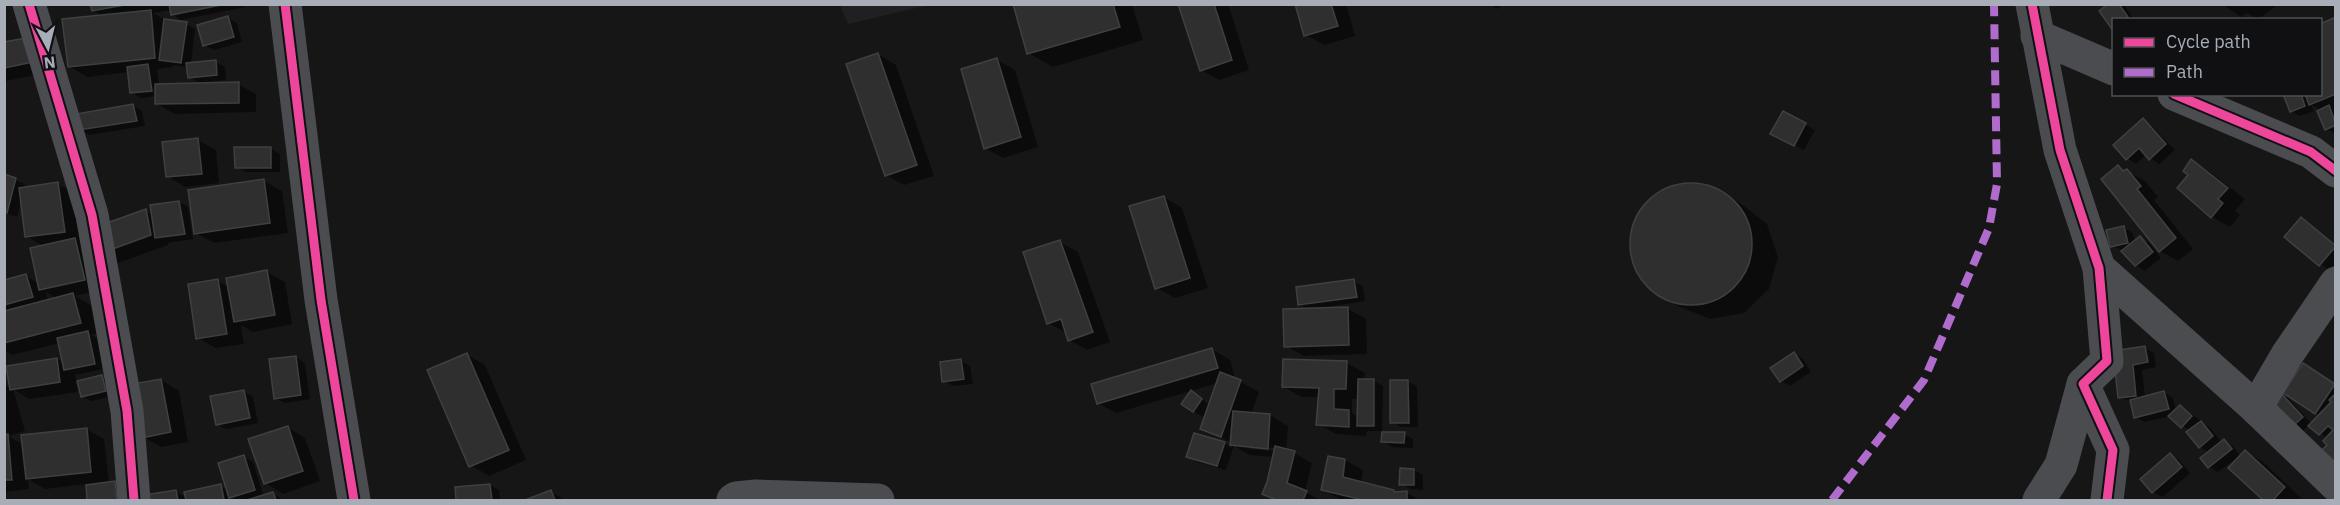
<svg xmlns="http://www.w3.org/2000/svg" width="2340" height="505" font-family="'IBM Plex Sans',sans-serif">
<rect width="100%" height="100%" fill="#161616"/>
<path fill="#202022" d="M 840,5 L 929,5 L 848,24 Z"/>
<g fill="#0007" fill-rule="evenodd">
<path d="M 92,4 L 246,4 L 246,7 L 181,20 L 172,14 L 171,10 L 153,13 L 167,21 L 186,24 L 195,29 L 191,64 L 215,62 L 225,67 L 226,80 L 205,82 L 205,84 L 238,84 L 256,94 L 256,112 L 175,114 L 157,104 L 157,96 L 141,98 L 131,92 L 129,72 L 87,77 L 69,66 L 104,17 L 93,11 ZM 173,65 L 188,67 L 189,77 L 201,84 L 159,85 L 157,69 L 173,67 Z"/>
<path d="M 1014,4 L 1132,4 L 1143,40 L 1053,67 L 1028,53 Z"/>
<path d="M 1180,4 L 1228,4 L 1249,70 L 1219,80 L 1201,70 Z"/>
<path d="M 1297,4 L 1346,4 L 1355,36 L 1324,45 L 1306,35 Z"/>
<path d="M 1489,4 L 1505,4 L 1497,9 Z"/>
<path d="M 2111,4 L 2125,6 L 2134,20 L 2114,20 Z"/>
<path d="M 2222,4 L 2279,4 L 2258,19 L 2247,13 L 2241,17 Z"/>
<path d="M 228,18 L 237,23 L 242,42 L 214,50 L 204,45 Z"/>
<path d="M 2336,19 L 2336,134 L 2326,129 L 2321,110 L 2311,105 L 2314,111 L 2300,116 L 2291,111 L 2284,94 L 2320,94 Z"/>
<path d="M 4,44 L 60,70 L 6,81 Z"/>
<path d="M 878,54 L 896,65 L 934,176 L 904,185 L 886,175 Z"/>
<path d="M 997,60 L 1015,70 L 1038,147 L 1003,158 L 985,148 Z"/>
<path d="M 133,105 L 142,111 L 145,126 L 89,135 L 80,129 Z"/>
<path d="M 1783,113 L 1815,130 L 1804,150 L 1781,138 Z"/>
<path d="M 2143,120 L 2152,126 L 2175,150 L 2159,164 L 2146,155 L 2136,164 L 2127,158 Z"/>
<path d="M 198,140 L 216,150 L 219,183 L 185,187 L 167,176 Z"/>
<path d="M 270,148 L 280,154 L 280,172 L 246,172 L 236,167 Z"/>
<path d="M 2192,161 L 2210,172 L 2245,199 L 2235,211 L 2240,215 L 2230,227 L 2212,217 L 2191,175 Z"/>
<path d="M 2118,167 L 2145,181 L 2158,197 L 2154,200 L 2193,249 L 2178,261 L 2160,251 Z"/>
<path d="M 5,176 L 25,184 L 24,188 L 58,184 L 76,194 L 82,242 L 79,242 L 93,250 L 102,290 L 75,296 L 91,305 L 98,333 L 91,335 L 97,338 L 104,369 L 75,375 L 77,382 L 102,377 L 111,382 L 115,396 L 91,401 L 82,396 L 79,382 L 77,383 L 78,392 L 29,399 L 13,389 L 25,431 L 8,436 L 24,445 L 86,429 L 104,439 L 109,483 L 114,483 L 133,493 L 133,500 L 89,500 L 87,484 L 45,489 L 28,479 L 29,489 L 4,492 L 4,384 L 11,388 L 57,359 L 64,363 L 60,343 L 12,355 L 4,351 L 4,282 L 26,276 L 40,284 L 44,247 L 27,236 L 22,198 L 17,217 L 4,213 ZM 46,292 L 57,299 L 48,301 Z"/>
<path d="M 264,181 L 282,191 L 288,233 L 214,243 L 196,233 Z"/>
<path d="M 1680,185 L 1715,188 L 1740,203 L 1767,224 L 1778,257 L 1769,289 L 1744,313 L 1710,319 L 1678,306 L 1653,292 L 1634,264 L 1632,230 L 1650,200 Z"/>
<path d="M 1164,197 L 1182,208 L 1208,288 L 1175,298 L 1157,288 Z"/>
<path d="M 179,202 L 188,207 L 193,239 L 168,243 L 168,245 L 118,263 L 100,253 L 146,211 L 153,215 Z"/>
<path d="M 2301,219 L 2336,246 L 2336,263 L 2329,270 L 2286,237 Z"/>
<path d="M 2124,228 L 2133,233 L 2135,242 L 2140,238 L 2150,243 L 2161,258 L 2145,271 L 2136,265 L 2123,250 L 2111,246 Z"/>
<path d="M 1060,242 L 1078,252 L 1110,342 L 1087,350 L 1069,340 L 1067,333 L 1048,323 Z"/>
<path d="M 267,272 L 285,282 L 292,324 L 253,332 L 241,325 L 244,344 L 216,348 L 198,338 L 218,281 L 229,287 Z"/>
<path d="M 1353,281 L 1363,286 L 1365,301 L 1321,308 L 1322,310 L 1348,309 L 1366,319 L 1367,354 L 1304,356 L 1286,346 L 1310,310 L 1299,304 Z"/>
<path d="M 2144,348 L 2154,353 L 2156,367 L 2142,370 L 2145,397 L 2164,392 L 2173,398 L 2176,410 L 2180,406 L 2189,412 L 2210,428 L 2222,443 L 2224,441 L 2233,447 L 2241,456 L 2245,452 L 2263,462 L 2302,499 L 2300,500 L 2265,500 L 2230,468 L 2238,459 L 2237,458 L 2218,472 L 2209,467 L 2210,453 L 2200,447 L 2190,431 L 2170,416 L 2145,422 L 2135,417 L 2132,402 L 2119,397 L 2115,352 Z"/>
<path d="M 1212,349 L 1230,360 L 1235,379 L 1259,392 L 1251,414 L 1270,415 L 1288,426 L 1286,451 L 1294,453 L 1312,463 L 1305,492 L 1320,500 L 1275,500 L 1264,494 L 1275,457 L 1250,455 L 1234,446 L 1226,470 L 1197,462 L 1188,456 L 1224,443 L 1232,448 L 1232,443 L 1202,428 L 1207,411 L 1203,417 L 1183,404 L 1200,398 L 1210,405 L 1218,383 L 1116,413 L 1098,403 ZM 1249,445 L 1275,448 L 1275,451 L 1249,449 Z"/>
<path d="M 1794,354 L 1803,359 L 1811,372 L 1790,386 L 1781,381 Z"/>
<path d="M 467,355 L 485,365 L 526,460 L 489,476 L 471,465 Z"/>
<path d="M 295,357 L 305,363 L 310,399 L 285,403 L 275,398 Z"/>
<path d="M 961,361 L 970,366 L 973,384 L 953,386 L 944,381 Z"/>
<path d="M 1347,363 L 1365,373 L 1364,380 L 1374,381 L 1383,386 L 1382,431 L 1367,431 L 1366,436 L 1336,434 L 1318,424 L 1319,397 L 1302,397 L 1284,387 ZM 1352,399 L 1359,399 L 1358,417 L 1352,413 Z"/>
<path d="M 2322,376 L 2336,385 L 2336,466 L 2328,438 L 2309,425 L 2296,437 L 2278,392 L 2288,398 L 2312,424 L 2320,416 L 2315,413 Z"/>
<path d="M 161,380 L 179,391 L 188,442 L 161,447 L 143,437 Z"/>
<path d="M 1407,381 L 1417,386 L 1418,427 L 1401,427 L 1392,422 Z"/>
<path d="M 244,391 L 253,397 L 258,423 L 226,429 L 217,424 Z"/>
<path d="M 287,427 L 305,438 L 320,481 L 283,494 L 265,483 Z"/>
<path d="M 1404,434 L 1413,439 L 1413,448 L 1392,447 L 1383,441 Z"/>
<path d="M 2170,455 L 2179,460 L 2190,473 L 2163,497 L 2153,492 Z"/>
<path d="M 244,457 L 253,462 L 264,497 L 273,494 L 284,500 L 236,500 L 231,498 L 232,500 L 147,500 L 176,492 L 187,498 L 220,486 L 228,490 Z"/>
<path d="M 1345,460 L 1363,470 L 1361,483 L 1398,494 L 1407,493 L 1420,500 L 1341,500 L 1323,490 Z"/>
<path d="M 1414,470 L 1423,475 L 1423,490 L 1410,489 L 1401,484 Z"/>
<path d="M 490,485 L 499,490 L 500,500 L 457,500 L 456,489 Z"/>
<path d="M 551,492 L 565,500 L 529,500 Z"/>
</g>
<g fill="#2f2f30" stroke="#3e4042" stroke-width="1.5">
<path d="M 90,4 L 130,4 L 92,11 Z"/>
<path d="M 169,4 L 226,4 L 171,15 Z"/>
<path d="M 1013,4 L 1113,4 L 1120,27 L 1027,54 Z"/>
<path d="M 1178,4 L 1214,4 L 1232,60 L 1200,71 Z"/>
<path d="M 1295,4 L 1331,4 L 1338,26 L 1304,36 Z"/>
<path d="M 2108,4 L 2119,4 L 2130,20 L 2114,20 L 2114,32 L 2099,11 Z"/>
<path d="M 151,10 L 155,58 L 68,67 L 62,19 Z"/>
<path d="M 228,16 L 234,37 L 203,46 L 197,25 Z"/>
<path d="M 2336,17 L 2336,94 L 2309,105 L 2305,94 L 2320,94 L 2320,24 Z"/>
<path d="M 164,19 L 187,22 L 181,63 L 159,60 Z"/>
<path d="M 37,36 L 43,60 L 4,68 L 4,42 Z"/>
<path d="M 878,53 L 917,165 L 885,176 L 846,64 Z"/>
<path d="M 997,58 L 1021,137 L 984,149 L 961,69 Z"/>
<path d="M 216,60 L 217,75 L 188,78 L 186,63 Z"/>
<path d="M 148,64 L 152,91 L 130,93 L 127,67 Z"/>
<path d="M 239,82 L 239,103 L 155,104 L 155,84 Z"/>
<path d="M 2283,94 L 2301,94 L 2305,106 L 2290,112 Z"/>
<path d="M 133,104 L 137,121 L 79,130 L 76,114 Z"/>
<path d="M 2329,105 L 2336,125 L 2325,130 L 2317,111 Z"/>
<path d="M 1783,111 L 1806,123 L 1794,146 L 1770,134 Z"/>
<path d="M 2143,118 L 2166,144 L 2149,160 L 2139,148 L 2126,160 L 2113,145 Z"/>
<path d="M 198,138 L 202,174 L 166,177 L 162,142 Z"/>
<path d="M 234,147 L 271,147 L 271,168 L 235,168 Z"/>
<path d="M 2191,159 L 2228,188 L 2218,199 L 2223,203 L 2211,218 L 2177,188 L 2188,175 L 2183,171 Z"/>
<path d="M 2118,165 L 2123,171 L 2127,169 L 2141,186 L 2137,189 L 2176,238 L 2159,252 L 2101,179 Z"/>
<path d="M 4,174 L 16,178 L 7,213 L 4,212 Z"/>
<path d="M 264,179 L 270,223 L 194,234 L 188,190 Z"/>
<path d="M 58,182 L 65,232 L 25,237 L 19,188 Z"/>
<circle cx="1691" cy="244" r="61"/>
<path d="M 1164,196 L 1190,278 L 1155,289 L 1129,206 Z"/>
<path d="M 179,201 L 185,234 L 155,238 L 150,205 Z"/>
<path d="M 146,209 L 151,235 L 99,254 L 90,229 Z"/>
<path d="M 2301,217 L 2336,246 L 2319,266 L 2284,237 Z"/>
<path d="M 2124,226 L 2128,243 L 2110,247 L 2106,230 Z"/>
<path d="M 2140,236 L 2153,252 L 2135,266 L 2121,251 Z"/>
<path d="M 75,238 L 85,280 L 39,290 L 30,248 Z"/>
<path d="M 1060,240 L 1093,332 L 1068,341 L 1061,319 L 1047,324 L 1023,252 Z"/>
<path d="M 267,270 L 275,315 L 234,322 L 226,278 Z"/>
<path d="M 26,274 L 33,297 L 4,305 L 4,280 Z"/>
<path d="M 218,279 L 227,334 L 196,339 L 188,284 Z"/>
<path d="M 1354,279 L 1357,297 L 1298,305 L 1296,287 Z"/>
<path d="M 73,293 L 81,323 L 4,343 L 4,311 Z"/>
<path d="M 1348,307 L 1349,345 L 1284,347 L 1283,309 Z"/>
<path d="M 88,331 L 95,364 L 64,370 L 57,338 Z"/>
<path d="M 2145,346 L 2148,362 L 2133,365 L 2136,396 L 2118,398 L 2113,351 Z"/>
<path d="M 1212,348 L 1218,368 L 1097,404 L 1091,384 Z"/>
<path d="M 1794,352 L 1803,366 L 1780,382 L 1770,368 Z"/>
<path d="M 467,353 L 509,450 L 469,467 L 427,370 Z"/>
<path d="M 296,356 L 301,395 L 274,399 L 269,359 Z"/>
<path d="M 57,358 L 60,382 L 10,390 L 6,366 Z"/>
<path d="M 961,359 L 964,379 L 942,382 L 940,362 Z"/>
<path d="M 1283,359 L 1347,361 L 1346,389 L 1334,389 L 1334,409 L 1349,410 L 1349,427 L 1316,425 L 1319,388 L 1282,387 Z"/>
<path d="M 2303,363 L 2335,384 L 2315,414 L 2283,393 Z"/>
<path d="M 1220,372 L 1241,380 L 1221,437 L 1200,429 Z"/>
<path d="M 102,375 L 106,391 L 81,397 L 77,381 Z"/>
<path d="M 161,379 L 171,432 L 141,438 L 132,384 Z"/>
<path d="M 1358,379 L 1374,379 L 1374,426 L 1357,426 Z"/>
<path d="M 1390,380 L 1408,380 L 1409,423 L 1390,423 Z"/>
<path d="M 244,390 L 250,418 L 216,425 L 210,396 Z"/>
<path d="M 1191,390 L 1202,399 L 1193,412 L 1181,404 Z"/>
<path d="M 2278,390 L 2303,417 L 2286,432 L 2261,407 Z"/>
<path d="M 2164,391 L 2169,409 L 2134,418 L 2130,400 Z"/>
<path d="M 2336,393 L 2336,464 L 2319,453 L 2327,445 L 2323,441 L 2333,430 L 2328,426 L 2319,435 L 2308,426 L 2331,402 L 2329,400 Z"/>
<path d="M 2180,405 L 2192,416 L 2181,428 L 2168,416 Z"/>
<path d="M 1233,411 L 1270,414 L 1268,449 L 1230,445 Z"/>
<path d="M 2201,421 L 2213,436 L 2199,448 L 2186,432 Z"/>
<path d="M 288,426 L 303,471 L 264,484 L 248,439 Z"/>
<path d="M 87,428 L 91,472 L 26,479 L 21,435 Z"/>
<path d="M 1382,432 L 1405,432 L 1404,443 L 1381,442 Z"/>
<path d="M 1194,433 L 1225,442 L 1217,466 L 1186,457 Z"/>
<path d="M 8,434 L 12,480 L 4,480 L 4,435 Z"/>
<path d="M 2224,439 L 2232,449 L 2208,468 L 2200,458 Z"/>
<path d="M 1275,446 L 1295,451 L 1287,483 L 1307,491 L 1303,500 L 1276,500 L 1262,494 L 1267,482 Z"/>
<path d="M 2245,450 L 2285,487 L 2273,500 L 2263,500 L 2228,468 Z"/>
<path d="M 2170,453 L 2182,467 L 2152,493 L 2140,479 Z"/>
<path d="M 244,455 L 255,490 L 229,498 L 218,463 Z"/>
<path d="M 1328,456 L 1345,459 L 1343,477 L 1394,490 L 1394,492 L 1407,491 L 1407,500 L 1363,500 L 1321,490 Z"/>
<path d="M 1400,468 L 1414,469 L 1414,485 L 1399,485 Z"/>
<path d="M 115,481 L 117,500 L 87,500 L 86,485 Z"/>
<path d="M 221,484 L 224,500 L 186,500 L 184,492 Z"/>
<path d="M 490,484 L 492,500 L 456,500 L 455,487 Z"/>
<path d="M 176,490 L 178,500 L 145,500 L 145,495 Z"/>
<path d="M 551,490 L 555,500 L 525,500 Z"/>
<path d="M 273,492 L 276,500 L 247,500 Z"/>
</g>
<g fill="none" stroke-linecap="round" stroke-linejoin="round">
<g stroke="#4a4c4f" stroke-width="33">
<path d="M 29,4 L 92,215 L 127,411 L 134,500"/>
<path d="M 285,4 L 321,300 L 354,500"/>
<path d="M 2032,4 L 2060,150 L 2099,268 L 2107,361 L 2083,384 L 2113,450 L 2107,500"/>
<path d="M 2037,36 L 2114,69"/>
<path d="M 2174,94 L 2311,152 L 2336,171"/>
<path d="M 2099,268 L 2256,408 L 2336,485"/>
<path d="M 2256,408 L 2287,355 L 2336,283"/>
<path d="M 733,500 L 736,498 L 756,496 L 878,500"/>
<path d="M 2039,500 L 2061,465 L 2083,384"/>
</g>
<path stroke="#b06ccc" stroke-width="8" stroke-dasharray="15 8" stroke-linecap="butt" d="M 1832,500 L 1924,380 L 1989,228 L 1997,184 L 1994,4"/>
<g stroke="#101012" stroke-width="13">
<g id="cycleway">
<path d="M 29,4 L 92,215 L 127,411 L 134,500"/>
<path d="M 285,4 L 321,300 L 354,500"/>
<path d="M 2032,4 L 2060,150 L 2099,268 L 2107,361 L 2083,384 L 2113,450 L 2107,500"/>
<path d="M 2174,94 L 2311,152 L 2336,171"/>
</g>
</g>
<use href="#cycleway" stroke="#ed469a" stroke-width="9"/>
</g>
<rect width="2340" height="505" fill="none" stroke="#a7aeb8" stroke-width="12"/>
<rect x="2112" y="18" width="210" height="78" fill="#101012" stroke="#4c4f54" stroke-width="1.5"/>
<rect x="2124" y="38" width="30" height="9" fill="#ed469a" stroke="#4c4f54" stroke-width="1.5"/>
<text x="2166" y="48" font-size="18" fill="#a7aeb8">Cycle path</text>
<rect x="2124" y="68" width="30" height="9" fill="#b06ccc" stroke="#4c4f54" stroke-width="1.5"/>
<text x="2166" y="78" font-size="18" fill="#a7aeb8">Path</text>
<g transform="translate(48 48) rotate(173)" stroke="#101012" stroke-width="4.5" paint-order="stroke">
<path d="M0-4.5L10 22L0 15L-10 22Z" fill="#a7aeb8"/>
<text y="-9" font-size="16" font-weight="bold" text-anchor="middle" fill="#a7aeb8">N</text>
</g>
</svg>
